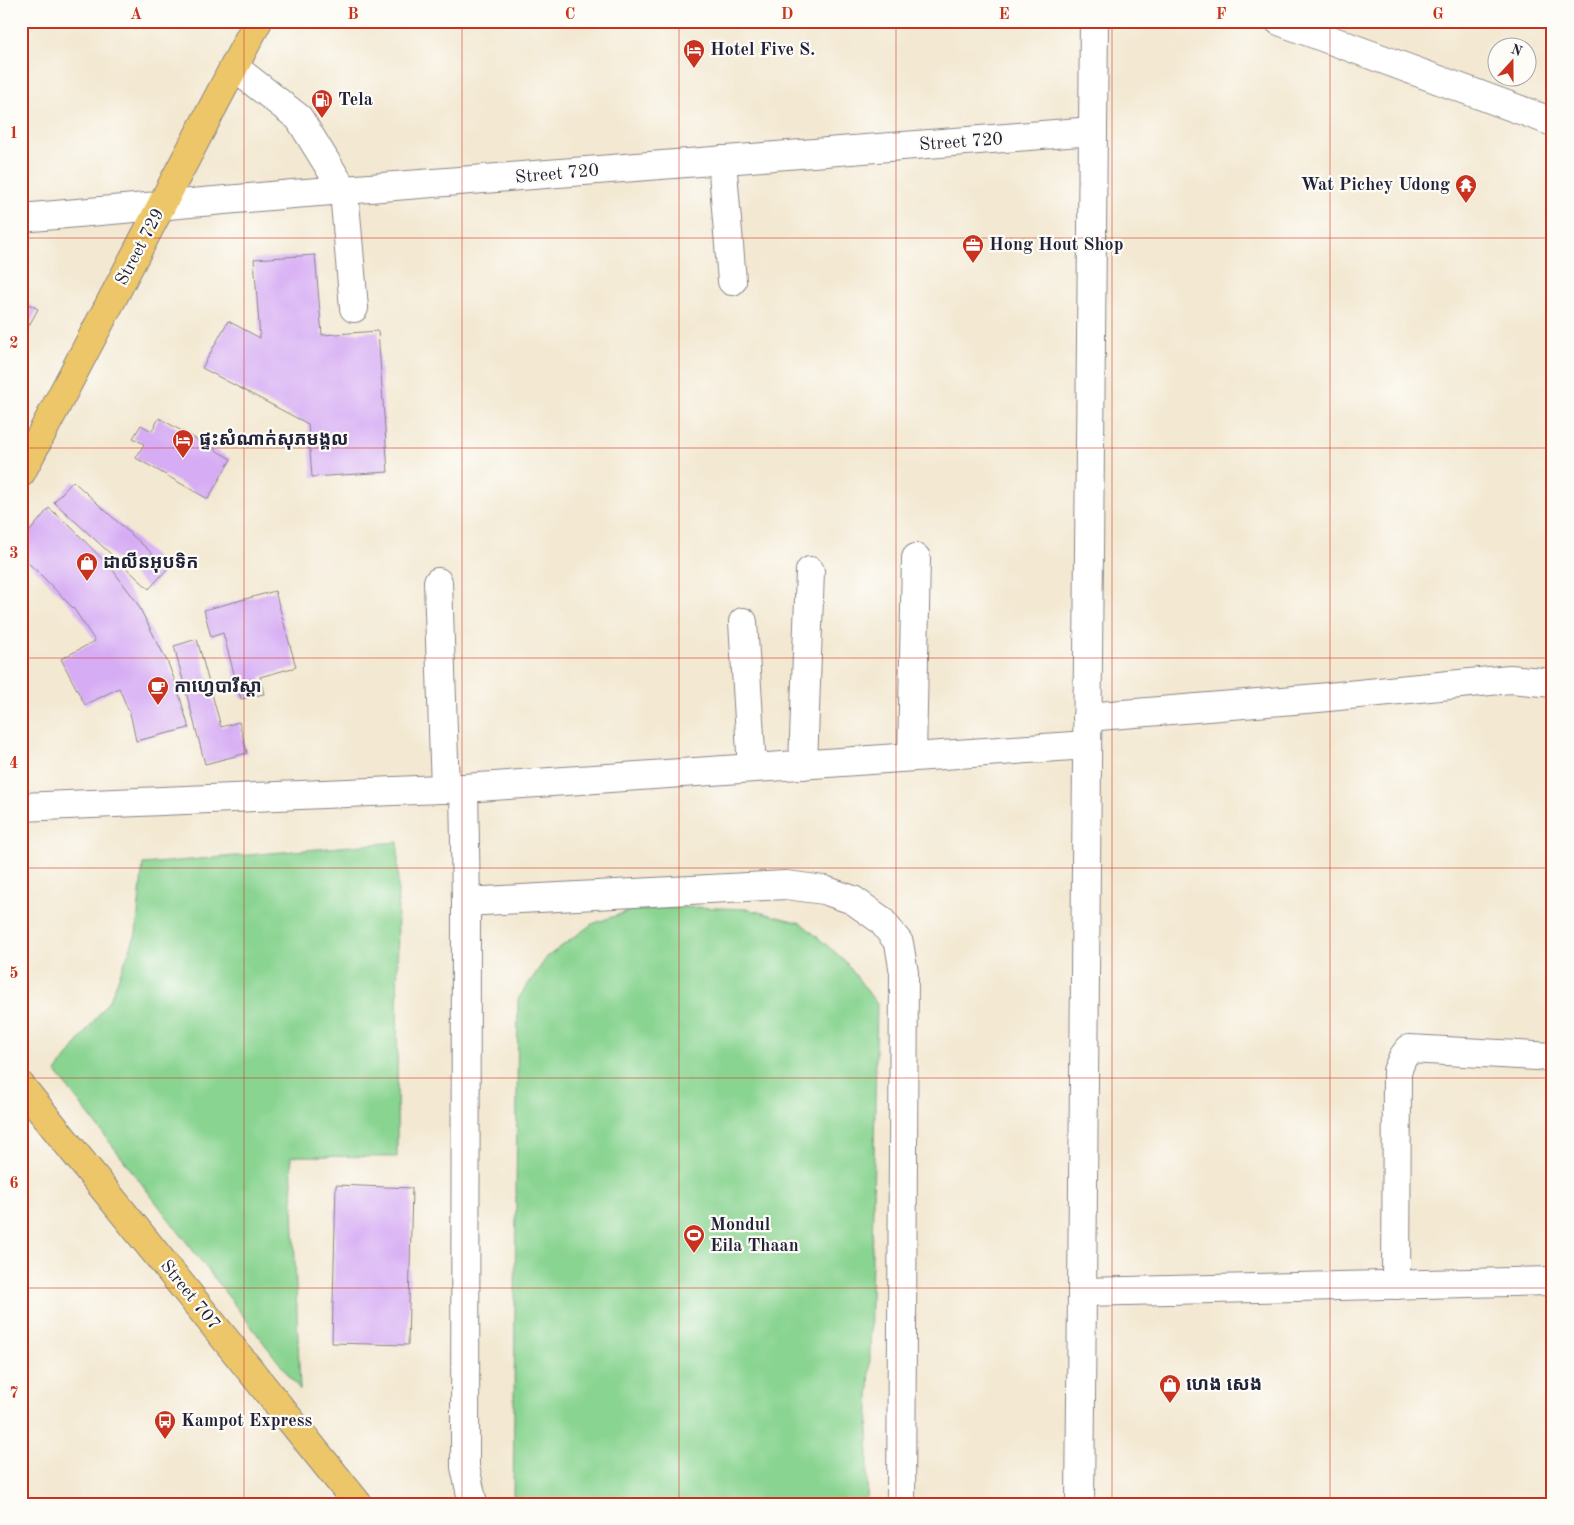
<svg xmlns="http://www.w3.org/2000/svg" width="1574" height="1525" font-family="'Old Standard TT','Noto Sans Khmer',serif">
<rect width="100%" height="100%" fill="#fdfcf7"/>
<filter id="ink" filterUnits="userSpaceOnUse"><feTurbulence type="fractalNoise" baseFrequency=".02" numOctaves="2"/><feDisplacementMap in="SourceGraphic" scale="10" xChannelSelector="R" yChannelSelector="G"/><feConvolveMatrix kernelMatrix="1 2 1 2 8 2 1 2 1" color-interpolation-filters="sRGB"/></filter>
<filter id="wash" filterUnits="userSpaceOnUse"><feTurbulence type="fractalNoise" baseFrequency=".0096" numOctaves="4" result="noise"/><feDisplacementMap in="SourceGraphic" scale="20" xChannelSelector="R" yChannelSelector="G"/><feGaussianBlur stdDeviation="1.12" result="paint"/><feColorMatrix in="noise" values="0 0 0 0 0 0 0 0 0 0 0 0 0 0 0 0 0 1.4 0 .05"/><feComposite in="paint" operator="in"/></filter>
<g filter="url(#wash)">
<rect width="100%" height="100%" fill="#f3e8d1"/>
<g fill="#89d491" stroke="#567b66">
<path d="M 398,842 L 397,1157 L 291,1156 L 300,1390 L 56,1072 L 110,999 L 136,934 L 143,864 Z"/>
<path d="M 690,907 L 747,909 L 801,923 L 844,960 L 877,1004 L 867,1504 L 513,1504 L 518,999 L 547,957 L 592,924 L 632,910 Z"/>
</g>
<g id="blocks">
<g fill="#d6acf4">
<path d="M 21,254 L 23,254 L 25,286 L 21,286 Z"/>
<path d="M 315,255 L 322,335 L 378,331 L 388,472 L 312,477 L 308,424 L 202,368 L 228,321 L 260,338 L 254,259 Z"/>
<path d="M 21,300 L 38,309 L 21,340 Z"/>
<path d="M 159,418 L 231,459 L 208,499 L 136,458 L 144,444 L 133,438 L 141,425 L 152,431 Z"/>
<path d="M 73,481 L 168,568 L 149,589 L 54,502 Z"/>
<path d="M 49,508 L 70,526 L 112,569 L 136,601 L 168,663 L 176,684 L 189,728 L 136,741 L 131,717 L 119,688 L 85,705 L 61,659 L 95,641 L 74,609 L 38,572 L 21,557 L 21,542 Z"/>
<path d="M 275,591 L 296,667 L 260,677 L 264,694 L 241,699 L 223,633 L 211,637 L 204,610 Z"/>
<path d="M 197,639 L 221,727 L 239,722 L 247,753 L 205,764 L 174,646 Z"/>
<path d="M 336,1185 L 412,1188 L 408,1345 L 332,1343 Z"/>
</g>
</g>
</g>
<g filter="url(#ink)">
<use href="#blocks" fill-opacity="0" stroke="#8a8586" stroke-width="1"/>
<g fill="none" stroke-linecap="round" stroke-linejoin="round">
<g stroke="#8a8586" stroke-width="30">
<g id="minor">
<path d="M 1279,21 L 1553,122"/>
<path d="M 234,67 L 299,118 L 344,191 L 354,308"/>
<path d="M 722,160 L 732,281"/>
<path d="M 21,218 L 293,194 L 1093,131"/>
<path d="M 438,582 L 445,789"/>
<path d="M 743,622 L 752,768"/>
<path d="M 1087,717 L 1318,698 L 1510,679 L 1553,683"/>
<path d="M 912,757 L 916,558"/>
<path d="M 803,765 L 810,571"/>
<path d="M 464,788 L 466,902 L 465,1467 L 473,1504"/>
<path d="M 21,807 L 464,788 L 1087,745"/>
<path d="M 466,902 L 786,885 L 824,890 L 853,900 L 881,920 L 899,943 L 904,973 L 901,1504"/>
<path d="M 1396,1285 L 1397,1071 L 1403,1057 L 1409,1049 L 1553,1057"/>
<path d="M 1082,1292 L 1553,1281"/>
<path d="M 1080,1504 L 1094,21"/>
</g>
</g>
<g stroke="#8a8586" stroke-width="30">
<g id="major">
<path d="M 21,473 L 258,21"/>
<path d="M 21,1086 L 358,1504"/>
</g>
</g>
<use href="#minor" stroke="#fff" stroke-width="28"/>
<use href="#major" stroke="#ecc669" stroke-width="28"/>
</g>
</g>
<path fill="none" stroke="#c8321e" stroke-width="1" stroke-opacity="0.55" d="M 244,21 L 244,1504M 462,21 L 462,1504M 679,21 L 679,1504M 896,21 L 896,1504M 1112,21 L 1112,1504M 1330,21 L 1330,1504M 21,238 L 1553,238M 21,448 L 1553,448M 21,658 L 1553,658M 21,868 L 1553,868M 21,1078 L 1553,1078M 21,1288 L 1553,1288"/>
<defs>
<g id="hotel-pin" transform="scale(1.125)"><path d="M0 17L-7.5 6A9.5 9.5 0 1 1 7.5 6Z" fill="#c8321e" stroke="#fdfcf7"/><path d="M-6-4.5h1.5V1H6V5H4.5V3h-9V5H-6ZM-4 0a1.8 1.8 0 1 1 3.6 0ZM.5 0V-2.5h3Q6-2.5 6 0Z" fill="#fff"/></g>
<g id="fuel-pin" transform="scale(1.125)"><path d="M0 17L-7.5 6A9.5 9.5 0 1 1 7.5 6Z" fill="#c8321e" stroke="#fdfcf7"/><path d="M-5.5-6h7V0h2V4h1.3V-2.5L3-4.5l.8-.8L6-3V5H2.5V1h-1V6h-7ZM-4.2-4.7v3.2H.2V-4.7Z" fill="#fff"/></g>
<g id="temple-pin" transform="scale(1.125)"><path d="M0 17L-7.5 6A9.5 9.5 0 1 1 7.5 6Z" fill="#c8321e" stroke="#fdfcf7"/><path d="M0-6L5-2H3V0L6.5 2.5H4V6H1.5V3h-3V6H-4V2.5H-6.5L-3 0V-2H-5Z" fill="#fff"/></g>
<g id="office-pin" transform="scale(1.125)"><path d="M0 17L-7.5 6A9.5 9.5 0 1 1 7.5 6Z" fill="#c8321e" stroke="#fdfcf7"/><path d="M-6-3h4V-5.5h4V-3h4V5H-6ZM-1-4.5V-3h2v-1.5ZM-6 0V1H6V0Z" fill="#fff"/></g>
<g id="shop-pin" transform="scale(1.125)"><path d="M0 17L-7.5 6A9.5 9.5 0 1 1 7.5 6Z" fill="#c8321e" stroke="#fdfcf7"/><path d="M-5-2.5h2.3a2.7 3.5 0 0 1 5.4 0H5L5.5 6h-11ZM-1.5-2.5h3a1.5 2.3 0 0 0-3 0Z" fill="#fff"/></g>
<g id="cafe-pin" transform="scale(1.125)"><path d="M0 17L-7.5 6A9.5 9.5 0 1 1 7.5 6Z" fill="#c8321e" stroke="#fdfcf7"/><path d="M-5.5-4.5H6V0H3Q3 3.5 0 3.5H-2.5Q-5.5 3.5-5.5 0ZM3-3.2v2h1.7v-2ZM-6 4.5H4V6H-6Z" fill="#fff"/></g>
<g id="stadium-pin" transform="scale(1.125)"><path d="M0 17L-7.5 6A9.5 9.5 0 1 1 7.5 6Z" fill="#c8321e" stroke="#fdfcf7"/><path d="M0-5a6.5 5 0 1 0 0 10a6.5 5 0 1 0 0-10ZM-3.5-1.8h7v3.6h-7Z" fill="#fff"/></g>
<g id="bus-pin" transform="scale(1.125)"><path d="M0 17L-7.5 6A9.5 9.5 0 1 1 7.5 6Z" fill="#c8321e" stroke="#fdfcf7"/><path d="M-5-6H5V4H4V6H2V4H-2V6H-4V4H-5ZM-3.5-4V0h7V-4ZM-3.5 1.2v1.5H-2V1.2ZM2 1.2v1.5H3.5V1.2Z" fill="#fff"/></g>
</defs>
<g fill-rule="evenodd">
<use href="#hotel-pin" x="694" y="50"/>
<use href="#fuel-pin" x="322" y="100"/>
<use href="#temple-pin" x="1466" y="185"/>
<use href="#office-pin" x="973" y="245"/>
<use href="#hotel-pin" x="183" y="440"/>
<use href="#shop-pin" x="87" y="563"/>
<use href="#cafe-pin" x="158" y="687"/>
<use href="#stadium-pin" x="694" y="1235"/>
<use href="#shop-pin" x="1170" y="1385"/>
<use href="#bus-pin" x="165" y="1421"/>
</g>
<g text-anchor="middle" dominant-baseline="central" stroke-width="4.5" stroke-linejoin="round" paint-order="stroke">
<g font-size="18" font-weight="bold" fill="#22223b" stroke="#fdfcf7" text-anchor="start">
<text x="710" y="50">Hotel Five S.</text>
<text x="338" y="100">Tela</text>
<text x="1450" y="185" text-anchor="end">Wat Pichey Udong</text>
<text x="989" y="245">Hong Hout Shop</text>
<text x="199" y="440">ផ្ទះសំណាក់សុភមង្គល</text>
<text x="103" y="563">ដាលីនអុបទិក</text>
<text x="174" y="687">កាហ្វេបារីស្តា</text>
<text x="710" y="1225">Mondul<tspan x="710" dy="21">Eila Thaan</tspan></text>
<text x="1186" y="1385">ហេង សេង</text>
<text x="181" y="1421">Kampot Express</text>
</g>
<g font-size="18" fill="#22223b" stroke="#fdfcf7">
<text transform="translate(961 142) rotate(-4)">Street 720</text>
<text transform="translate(557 174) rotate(-5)">Street 720</text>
<text transform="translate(140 247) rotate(-62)">Street 729</text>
<text transform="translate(190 1295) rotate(51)">Street 707</text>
</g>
</g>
<rect width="1574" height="1525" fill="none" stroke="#fdfcf7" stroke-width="55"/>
<g transform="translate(1512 62) rotate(21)"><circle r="24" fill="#fdfcf7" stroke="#a5a5ac"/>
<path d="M0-4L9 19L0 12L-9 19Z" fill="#c8321e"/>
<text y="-8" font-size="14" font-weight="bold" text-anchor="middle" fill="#22223b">N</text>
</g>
<rect x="28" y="28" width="1518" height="1470" fill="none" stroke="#c8321e" stroke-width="2"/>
<g font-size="16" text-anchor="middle" font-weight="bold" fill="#c8321e">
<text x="136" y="19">A</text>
<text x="353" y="19">B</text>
<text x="570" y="19">C</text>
<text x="787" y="19">D</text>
<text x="1004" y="19">E</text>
<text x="1221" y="19">F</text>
<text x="1438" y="19">G</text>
<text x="14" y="138">1</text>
<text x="14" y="348">2</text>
<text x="14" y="558">3</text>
<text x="14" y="768">4</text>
<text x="14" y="978">5</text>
<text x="14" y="1188">6</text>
<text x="14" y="1398">7</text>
</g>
</svg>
